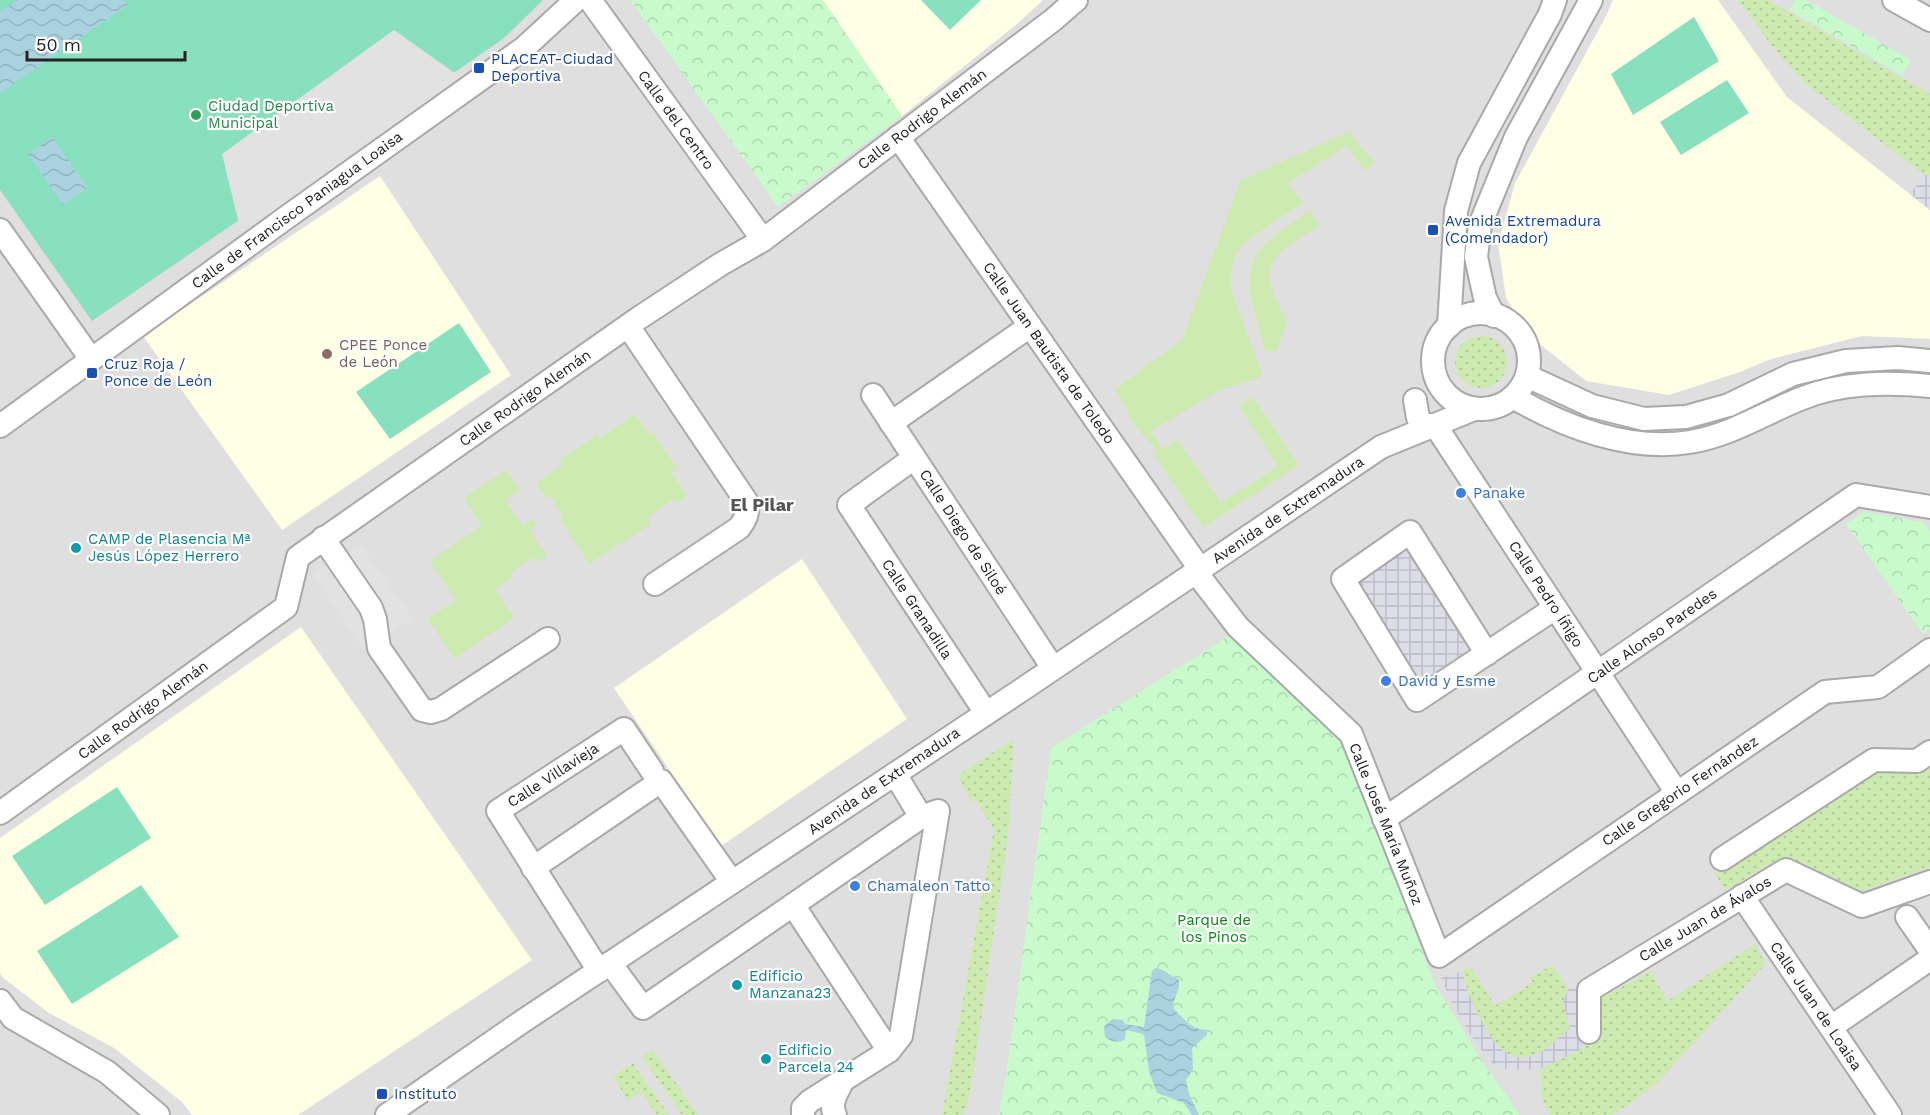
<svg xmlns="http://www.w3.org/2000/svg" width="1930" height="1115" font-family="'Work Sans',sans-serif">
<defs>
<pattern id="grass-dots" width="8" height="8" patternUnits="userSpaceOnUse" patternTransform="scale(1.5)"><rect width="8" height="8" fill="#cdebb0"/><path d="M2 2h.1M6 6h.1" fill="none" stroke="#b0c997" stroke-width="1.8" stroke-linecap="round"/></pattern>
<pattern id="park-crowns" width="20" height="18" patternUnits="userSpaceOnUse" patternTransform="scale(1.5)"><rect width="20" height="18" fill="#c8facc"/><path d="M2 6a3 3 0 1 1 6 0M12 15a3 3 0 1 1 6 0" fill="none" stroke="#acd6af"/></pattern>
<pattern id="plaza-grid" width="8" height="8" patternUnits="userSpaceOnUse" patternTransform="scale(1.5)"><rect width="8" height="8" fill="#dddde8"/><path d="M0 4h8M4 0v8" fill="none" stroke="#bdbdc7"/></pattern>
<pattern id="water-waves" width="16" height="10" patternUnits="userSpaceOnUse" patternTransform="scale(1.5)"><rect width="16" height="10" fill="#aad3df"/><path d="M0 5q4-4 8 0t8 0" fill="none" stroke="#92b5bf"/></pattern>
</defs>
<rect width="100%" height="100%" fill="#f2efe9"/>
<rect fill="#e0dfdf" x="0" y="0" width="1930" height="1115"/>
<g fill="#ffffe5">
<path d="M 823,0 L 1043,0 L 1017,24 L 902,116 Z"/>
<path d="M 1613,0 L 1718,0 L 1787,97 L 1930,210 L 1930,339 L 1862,336 L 1771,359 L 1740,372 L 1669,395 L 1586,381 L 1531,337 L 1506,298 L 1498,244 L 1515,183 L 1606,16 Z"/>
<path d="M 380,176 L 511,375 L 282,530 L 143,336 Z"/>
<path d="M 802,559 L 907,719 L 721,846 L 614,688 Z"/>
<path d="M 301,627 L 532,960 L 298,1115 L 192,1115 L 182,1102 L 114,1048 L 49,1013 L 2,977 L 0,972 L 0,838 Z"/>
</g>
<g fill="url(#grass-dots)">
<path d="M 1738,0 L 1768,0 L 1930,94 L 1930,175 L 1924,175 L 1805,83 L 1775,50 Z"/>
<circle cx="1481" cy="362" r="26"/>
<path d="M 1014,739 L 1008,836 L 970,1094 L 964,1115 L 942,1115 L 994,829 L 976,801 L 972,802 L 958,775 Z"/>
<path d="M 1930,763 L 1930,867 L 1859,892 L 1783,860 L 1768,864 L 1726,891 L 1714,873 L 1881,766 Z"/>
<path d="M 1755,944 L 1765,964 L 1657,1084 L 1613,1115 L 1550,1115 L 1542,1099 L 1540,1069 L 1582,1049 L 1596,997 L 1585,978 L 1592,973 L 1607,995 L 1650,972 L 1668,1001 Z"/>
<path d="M 1553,965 L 1568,989 L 1563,1002 L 1570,1028 C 1558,1039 1545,1053 1528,1057 C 1493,1066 1468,996 1462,971 L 1471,967 L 1495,1006 L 1533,982 L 1530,977 Z"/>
<path d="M 652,1049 L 698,1115 L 682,1115 L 642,1057 Z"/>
<path d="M 633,1063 L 669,1115 L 657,1115 L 641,1092 L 628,1101 L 613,1076 Z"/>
</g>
<g fill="url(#park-crowns)">
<path d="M 630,0 L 823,0 L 902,116 L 778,207 Z"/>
<path d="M 1795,0 L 1806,0 L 1911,60 L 1902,75 L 1789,10 Z"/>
<path d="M 1864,512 L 1923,522 L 1930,532 L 1930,629 L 1923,634 L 1846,524 Z"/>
<path d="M 1232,634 L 1344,740 L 1434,983 L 1480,1058 L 1520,1115 L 999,1115 L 1008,1062 L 1051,748 Z"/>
</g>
<g fill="#cdebb0">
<path d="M 1348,132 L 1375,163 L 1365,171 L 1347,146 L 1288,183 L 1303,203 L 1246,241 L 1236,254 L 1231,270 L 1231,289 L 1262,374 L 1261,377 L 1219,391 L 1151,431 L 1163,449 L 1178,440 L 1221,503 L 1278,466 L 1239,406 L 1253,397 L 1299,465 L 1203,528 L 1154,455 L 1158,452 L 1135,426 L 1115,389 L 1182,340 L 1240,181 Z"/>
<path d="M 1309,211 L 1320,226 C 1294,243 1259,255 1273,292 C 1277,302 1283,312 1287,322 L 1277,351 L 1265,351 C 1257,319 1236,273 1264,245 C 1277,232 1294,222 1309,211 Z"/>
<path d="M 635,414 L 649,434 L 652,432 L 677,468 L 671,472 L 687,496 L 677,503 L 674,499 L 648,517 L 651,524 L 589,564 L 560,519 L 563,517 L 551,497 L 547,499 L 536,483 L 563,465 L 560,460 L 597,435 L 599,439 Z"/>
<path d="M 506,470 L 520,490 L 505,500 L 523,526 L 533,519 L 537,525 L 530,530 L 547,556 L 538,562 L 534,557 L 510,573 L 513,577 L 495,589 L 514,618 L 455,659 L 428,619 L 456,600 L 430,561 L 482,526 L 464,498 Z"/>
</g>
<g fill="#88e0be">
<path d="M 0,0 L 543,0 L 503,39 L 92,321 L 0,190 Z"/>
<path d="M 921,0 L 981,0 L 950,30 Z"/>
<path d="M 1694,17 L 1719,61 L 1633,115 L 1611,74 Z"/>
<path d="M 1727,80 L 1749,113 L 1681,155 L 1660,122 Z"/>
<path d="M 459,323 L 491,372 L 390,439 L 356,392 Z"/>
<path d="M 117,787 L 151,838 L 45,905 L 12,856 Z"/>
<path d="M 141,885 L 179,937 L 72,1004 L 37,951 Z"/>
</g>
<g fill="#e2e2e2">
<path d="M 394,30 L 466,81 L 241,232 L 222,154 Z"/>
<path d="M 360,543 L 412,618 L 364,651 L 313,575 Z"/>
</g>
<g fill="url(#plaza-grid)">
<path d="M 1924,175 L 1930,175 L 1930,210 L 1910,194 Z"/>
<path d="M 1403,548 L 1420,553 L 1478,646 L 1428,690 L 1414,686 L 1354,591 L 1357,577 Z"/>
<path d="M 1462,971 L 1466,987 L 1478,1015 L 1493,1040 L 1503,1051 L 1515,1057 L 1527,1058 L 1546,1049 L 1570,1028 L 1563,1002 L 1568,989 L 1585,978 L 1596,997 L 1597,1034 L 1582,1049 L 1540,1069 L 1518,1070 L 1499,1068 L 1491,1062 L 1472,1037 L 1452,1003 L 1441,978 Z"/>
</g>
<g fill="url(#water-waves)">
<path d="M 18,0 L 124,0 L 128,5 L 0,93 L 0,12 Z"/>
<path d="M 52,137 L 88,188 L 63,205 L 28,154 Z"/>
<path d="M 1156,968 C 1163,968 1171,977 1179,979 L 1179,987 L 1172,1007 C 1184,1018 1189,1029 1207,1030 L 1207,1035 L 1192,1048 L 1193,1069 L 1186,1080 L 1189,1094 L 1199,1115 L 1192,1115 L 1184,1103 L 1157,1093 L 1149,1071 L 1144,1034 L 1126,1030 L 1125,1039 C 1119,1044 1111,1042 1105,1037 L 1104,1028 L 1106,1024 L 1113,1019 L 1123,1020 L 1125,1024 L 1144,1027 L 1152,971 Z"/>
</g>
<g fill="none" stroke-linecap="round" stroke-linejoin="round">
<g stroke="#a9a9a9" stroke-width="26">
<g id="minor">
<path d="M 590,0 L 763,240"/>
<path d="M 1894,0 L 1930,20"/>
<path d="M 898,137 L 1200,569"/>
<path d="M 0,230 L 91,359"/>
<circle cx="1481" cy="361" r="48"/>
<path d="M 1494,316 L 1485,298 L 1476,257 L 1480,225 L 1516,137 L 1591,0"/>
<path d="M 628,326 L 746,501 C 749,512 746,519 739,528 L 655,584"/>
<path d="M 1449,326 L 1456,211 L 1469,163 L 1550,14 L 1555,0"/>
<path d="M 1527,376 L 1592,406 L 1644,419 L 1686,417 L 1729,405 L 1793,374 L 1846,361 L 1898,358 L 1930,361"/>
<path d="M 873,395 L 1053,668"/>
<path d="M 1513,397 C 1564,427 1630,452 1690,442 C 1731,435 1763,414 1800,399 C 1841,382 1887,382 1930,386"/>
<path d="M 1415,400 L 1418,418 L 1424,425 L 1435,425 L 1677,793"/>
<path d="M 891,423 L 1030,326"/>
<path d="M 0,426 L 287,217 L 524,48 L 576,0"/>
<path d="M 914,458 L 849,505 L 986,713"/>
<path d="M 323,538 L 371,608 L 375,619 L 379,648 L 422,710 L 431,712 L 441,709 L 548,639"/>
<path d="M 1195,571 L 1238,627 L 1351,734 L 1439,956 L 1825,692 L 1878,687 L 1930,650"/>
<path d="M 1487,654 L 1410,532 L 1343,579 L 1417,700 L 1555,608"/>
<path d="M 895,774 L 921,817"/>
<path d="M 0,813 L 286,607 L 298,557 L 639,318 L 721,264 L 763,240 L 1053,20 L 1076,0"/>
<path d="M 1384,819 L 1856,495 L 1930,507"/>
<path d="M 1722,859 L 1874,760 L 1917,761 L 1930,752"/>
<path d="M 533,868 L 661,781 L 732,882"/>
<path d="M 1742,896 L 1890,1115"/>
<path d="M 793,905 L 889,1051 L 810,1101 L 803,1108 L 803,1115"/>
<path d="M 1907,917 L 1930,950"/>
<path d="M 610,963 L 643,1008 L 921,817 L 938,811 L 901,1036 L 889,1051"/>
<path d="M 599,971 L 498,811 L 624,729 L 652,771"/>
<path d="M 0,1001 L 13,1018 L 107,1072 L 158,1115"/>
<path d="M 1831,1027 L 1930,959"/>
<path d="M 1589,1032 L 1589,990 L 1786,870 L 1862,906 L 1930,882"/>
<path d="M 387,1115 L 523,1021 L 1023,689 L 1381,447 L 1474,409"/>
<path d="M 835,1115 C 829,1103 837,1093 842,1082"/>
</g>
</g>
<use href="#minor" stroke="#fff" stroke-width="22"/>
</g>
<g fill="#1a4fb4" stroke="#fff" stroke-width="2">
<rect x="473" y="62" width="12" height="12" rx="3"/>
<rect x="1427" y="224" width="12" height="12" rx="3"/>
<rect x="86" y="367" width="12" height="12" rx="3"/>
<rect x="376" y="1088" width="12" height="12" rx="3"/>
</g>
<circle fill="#2e9e5b" stroke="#fff" stroke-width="2" cx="196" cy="115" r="6"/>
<circle fill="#8d6e63" stroke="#fff" stroke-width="2" cx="327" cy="354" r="6"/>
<g fill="#3f7fe0" stroke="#fff" stroke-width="2">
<circle cx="1461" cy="493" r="6"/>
<circle cx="1386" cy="681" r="6"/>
<circle cx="855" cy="886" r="6"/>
</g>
<g fill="#0f9aa8" stroke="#fff" stroke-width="2">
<circle cx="76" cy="548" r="6"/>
<circle cx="737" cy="985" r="6"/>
<circle cx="766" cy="1059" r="6"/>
</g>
<g text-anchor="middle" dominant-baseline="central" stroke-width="4.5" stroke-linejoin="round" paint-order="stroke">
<g font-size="15" fill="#164399" stroke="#fff" text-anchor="start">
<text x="491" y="59">PLACEAT-Ciudad<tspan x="491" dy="17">Deportiva</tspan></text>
<text x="1445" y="221">Avenida Extremadura<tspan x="1445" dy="17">(Comendador)</tspan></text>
<text x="104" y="364">Cruz Roja /<tspan x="104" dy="17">Ponce de León</tspan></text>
<text x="394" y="1094">Instituto</text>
</g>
<g font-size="15" fill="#27864d" stroke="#fff" text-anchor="start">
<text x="208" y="106">Ciudad Deportiva<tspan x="208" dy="17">Municipal</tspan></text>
</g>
<g font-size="15" fill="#222" stroke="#fff">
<text transform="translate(922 119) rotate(-37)">Calle Rodrigo Alemán</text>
<text transform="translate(676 120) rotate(54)">Calle del Centro</text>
<text transform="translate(297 210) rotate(-36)">Calle de Francisco Paniagua Loaisa</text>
<text transform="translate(1049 353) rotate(55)">Calle Juan Bautista de Toledo</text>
<text transform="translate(525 398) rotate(-35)">Calle Rodrigo Alemán</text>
<text transform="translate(1288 510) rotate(-34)">Avenida de Extremadura</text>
<text transform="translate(963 532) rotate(57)">Calle Diego de Siloé</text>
<text transform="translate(1546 594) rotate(57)">Calle Pedro Íñigo</text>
<text transform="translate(917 609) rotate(57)">Calle Granadilla</text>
<text transform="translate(1652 636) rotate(-35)">Calle Alonso Paredes</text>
<text transform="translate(143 710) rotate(-36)">Calle Rodrigo Alemán</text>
<text transform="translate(553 775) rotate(-33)">Calle Villavieja</text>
<text transform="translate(884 781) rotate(-34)">Avenida de Extremadura</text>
<text transform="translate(1680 791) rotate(-34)">Calle Gregorio Fernández</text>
<text transform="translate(1386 824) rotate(68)">Calle José María Muñoz</text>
<text transform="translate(1705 919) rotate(-31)">Calle Juan de Ávalos</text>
<text transform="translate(1816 1006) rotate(56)">Calle Juan de Loaisa</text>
</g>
<g font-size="15" fill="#785e54" stroke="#fff" text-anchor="start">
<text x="339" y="345">CPEE Ponce<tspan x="339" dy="17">de León</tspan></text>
</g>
<g font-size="15" fill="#366cbe" stroke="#fff" text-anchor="start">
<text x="1473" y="493">Panake</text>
<text x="1398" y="681">David y Esme</text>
<text x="867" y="886">Chamaleon Tatto</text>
</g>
<g font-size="15" fill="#0d838f" stroke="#fff" text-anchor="start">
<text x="88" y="539">CAMP de Plasencia Mª<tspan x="88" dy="17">Jesús López Herrero</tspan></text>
<text x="749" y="976">Edificio<tspan x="749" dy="17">Manzana23</tspan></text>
<text x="778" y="1050">Edificio<tspan x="778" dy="17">Parcela 24</tspan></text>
</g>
<g font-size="15" fill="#0c8416" stroke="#fff">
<text x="1214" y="920">Parque de<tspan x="1214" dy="17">los Pinos</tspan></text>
</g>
<g font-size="18" font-weight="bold" fill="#555" stroke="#fff">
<text x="762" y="504">El Pilar</text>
</g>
</g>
<path d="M27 51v9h158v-9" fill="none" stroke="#222222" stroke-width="3"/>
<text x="36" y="51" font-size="18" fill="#222222" stroke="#ffffff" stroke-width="4.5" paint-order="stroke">50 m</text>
</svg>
